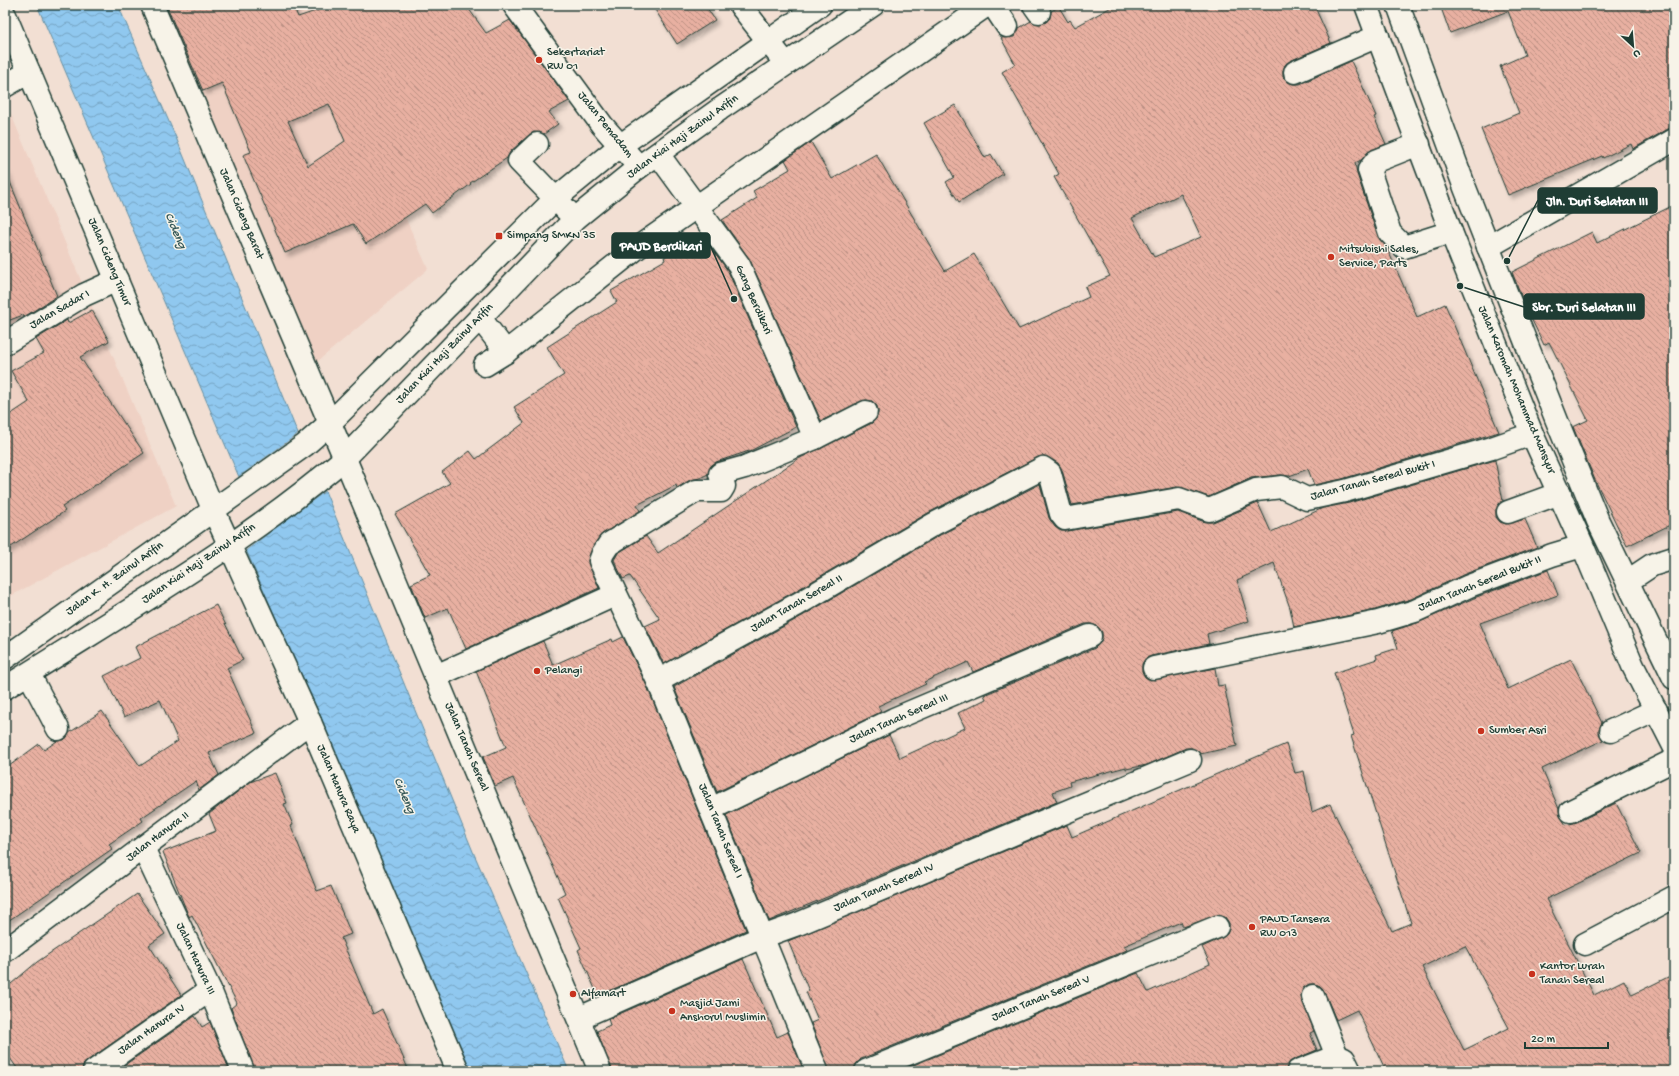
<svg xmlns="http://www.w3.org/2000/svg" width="1679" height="1076" font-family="'Gochi Hand',sans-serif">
<defs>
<pattern id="water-waves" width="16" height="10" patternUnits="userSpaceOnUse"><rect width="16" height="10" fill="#90c8ef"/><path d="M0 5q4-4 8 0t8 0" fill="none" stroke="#75a4c2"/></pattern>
<pattern id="building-back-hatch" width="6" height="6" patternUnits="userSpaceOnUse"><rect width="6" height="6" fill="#e8b0a1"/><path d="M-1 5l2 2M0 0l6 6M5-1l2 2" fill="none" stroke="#bb9084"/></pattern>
<filter id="shadow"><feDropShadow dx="3.5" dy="3.5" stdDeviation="2" flood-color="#0004"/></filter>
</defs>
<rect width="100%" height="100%" fill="#f2dfd3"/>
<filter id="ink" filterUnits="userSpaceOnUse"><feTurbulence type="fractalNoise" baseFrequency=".025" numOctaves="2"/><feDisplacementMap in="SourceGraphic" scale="8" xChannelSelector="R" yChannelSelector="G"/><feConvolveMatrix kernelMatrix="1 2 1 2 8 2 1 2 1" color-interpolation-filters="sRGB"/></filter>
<g filter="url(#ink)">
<g fill="#efd1c4">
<path d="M 160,5 L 312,5 L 428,269 L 312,366 Z"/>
<path d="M 5,100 L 176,506 L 5,599 Z"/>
</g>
<g fill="url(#water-waves)" stroke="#6390a4">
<path d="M 37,5 L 118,5 L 177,140 L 298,434 L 239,477 Z"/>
<path d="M 325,491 L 474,854 L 569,1071 L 470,1071 L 335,753 L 246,550 Z"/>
</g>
<g fill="#f2dfd3">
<path d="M 298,434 L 299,436 L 261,464 L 240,478 L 237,478 Z"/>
<path d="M 324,490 L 325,491 L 246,550 L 245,548 Z"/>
</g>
<g fill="url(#building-back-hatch)" stroke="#1f3d34" fill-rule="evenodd" filter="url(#shadow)">
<path d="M 166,5 L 293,5 L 298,17 L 333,5 L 466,5 L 486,33 L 510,20 L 569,101 L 549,112 L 558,124 L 544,134 L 534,132 L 529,135 L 510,152 L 507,158 L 470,183 L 471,184 L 432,213 L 425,204 L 366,244 L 353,224 L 285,253 L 243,155 L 251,152 L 222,83 L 203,91 ZM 329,104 L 345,141 L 308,166 L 288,121 Z"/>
<path d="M 652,5 L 705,5 L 715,20 L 677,44 Z"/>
<path d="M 1115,5 L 1314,5 L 1331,43 L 1290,61 L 1285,65 L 1283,71 L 1283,77 L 1288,82 L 1294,84 L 1300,84 L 1351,61 L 1376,116 L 1374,117 L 1386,144 L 1371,150 L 1361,160 L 1355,163 L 1357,174 L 1378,237 L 1387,248 L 1417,317 L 1445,304 L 1499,432 L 1342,479 L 1314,485 L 1308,469 L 1289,476 L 1281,475 L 1251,478 L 1209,497 L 1177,487 L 1072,505 L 1062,470 L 1058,463 L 1044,456 L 1038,457 L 928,513 L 792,593 L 664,664 L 645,626 L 660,619 L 630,576 L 623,579 L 614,560 L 618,553 L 646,536 L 658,553 L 798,459 L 872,423 L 876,419 L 878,413 L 877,406 L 872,401 L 866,400 L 821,421 L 750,260 L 722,220 L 757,198 L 753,191 L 790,169 L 785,160 L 811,142 L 832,179 L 876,154 L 945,271 L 974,254 L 1019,329 L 1089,297 L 1085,287 L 1110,276 L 1054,177 L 1059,174 L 1002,72 L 1015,64 L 1001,38 L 1014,37 L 1019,28 L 1031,21 L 1040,24 L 1046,22 L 1050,18 L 1051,11 L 1059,7 L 1068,22 L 1070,20 L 1075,27 ZM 1181,194 L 1201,237 L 1154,257 L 1132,218 Z"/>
<path d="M 1440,5 L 1674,5 L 1674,128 L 1668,129 L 1633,149 L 1631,144 L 1603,158 L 1602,156 L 1508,195 L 1481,129 L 1519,113 L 1500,66 L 1525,55 L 1508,11 L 1450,33 Z"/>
<path d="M 955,105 L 985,158 L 991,154 L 1003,174 L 959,202 L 946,182 L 954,177 L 924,123 Z"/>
<path d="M 5,170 L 57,296 L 24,317 L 23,315 L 5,322 Z"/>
<path d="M 1674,205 L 1674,523 L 1627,546 L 1595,480 L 1573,427 L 1588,420 L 1549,342 L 1544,345 L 1526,308 L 1512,272 L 1592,232 L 1597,243 Z"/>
<path d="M 703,236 L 728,271 L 796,427 L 752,450 L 716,462 L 711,466 L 708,474 L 700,478 L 690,480 L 677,488 L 676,485 L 637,505 L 640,511 L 602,534 L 593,546 L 588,561 L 599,588 L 466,649 L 448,608 L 425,618 L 411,584 L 430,575 L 395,514 L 450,483 L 442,472 L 470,451 L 476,459 L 524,423 L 514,407 L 564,375 L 547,347 L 617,302 L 611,291 L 665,260 L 664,257 Z"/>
<path d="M 92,310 L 109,341 L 80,357 L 144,453 L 62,507 L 65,511 L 5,551 L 5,418 L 29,402 L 11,371 L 44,353 L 36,339 L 67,320 L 68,323 Z"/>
<path d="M 1495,460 L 1503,501 L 1496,509 L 1496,517 L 1500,522 L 1506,524 L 1525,519 L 1537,547 L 1465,574 L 1411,599 L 1375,610 L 1294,627 L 1290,608 L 1274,563 L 1237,580 L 1249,621 L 1207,634 L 1209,644 L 1151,656 L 1145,659 L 1142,664 L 1142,671 L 1145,677 L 1150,680 L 1215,668 L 1218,686 L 1224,685 L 1237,746 L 1200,754 L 1192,748 L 1186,748 L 1147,765 L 1126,769 L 1126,767 L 1069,782 L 1070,786 L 1053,792 L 1057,802 L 769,921 L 726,815 L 889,735 L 900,758 L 965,728 L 958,713 L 986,699 L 984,695 L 1095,648 L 1100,643 L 1102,638 L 1102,632 L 1097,626 L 1091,624 L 1085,624 L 973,672 L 968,662 L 924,682 L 926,684 L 878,706 L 881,712 L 717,792 L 674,687 L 804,615 L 940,535 L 1040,484 L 1049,518 L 1055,527 L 1061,531 L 1067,531 L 1178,512 L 1205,522 L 1213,522 L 1258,503 L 1271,532 L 1323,508 L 1349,503 Z"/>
<path d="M 1548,570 L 1558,595 L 1480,623 L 1508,689 L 1571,659 L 1602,723 L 1599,730 L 1603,740 L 1542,769 L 1559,809 L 1560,816 L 1566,825 L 1577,822 L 1616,803 L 1641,853 L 1546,899 L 1594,995 L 1624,980 L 1632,995 L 1674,974 L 1674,1071 L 1386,1071 L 1357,1010 L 1336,1020 L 1324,991 L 1320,986 L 1314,984 L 1309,984 L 1303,988 L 1301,995 L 1314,1031 L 1310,1033 L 1317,1050 L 1293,1060 L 1284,1071 L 899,1071 L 1138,973 L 1148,992 L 1210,964 L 1202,947 L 1222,938 L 1227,934 L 1229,929 L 1229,923 L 1225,917 L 1218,915 L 1183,927 L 1181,922 L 1124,946 L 1127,950 L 861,1059 L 856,1064 L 854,1071 L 829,1071 L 811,1023 L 818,1020 L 806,992 L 809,991 L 788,941 L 1067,825 L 1072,837 L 1286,744 L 1295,773 L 1304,771 L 1312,812 L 1330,804 L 1392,931 L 1411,923 L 1351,736 L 1354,735 L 1334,673 L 1377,659 L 1376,655 L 1398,648 L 1392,631 L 1420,622 L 1474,598 ZM 1465,946 L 1509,1028 L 1464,1050 L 1422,967 Z"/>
<path d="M 216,605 L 243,660 L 227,668 L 256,733 L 209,753 L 219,775 L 199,790 L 196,781 L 141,818 L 143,821 L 109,844 L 112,849 L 5,923 L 5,769 L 39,744 L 44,750 L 57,741 L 64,740 L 69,733 L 102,711 L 140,766 L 178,741 L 160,700 L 124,717 L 104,676 L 140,658 L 135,647 Z"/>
<path d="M 623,637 L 647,686 L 746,930 L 598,996 L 578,950 L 581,948 L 558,897 L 565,893 L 513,778 L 495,786 L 483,757 L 506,747 L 476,671 L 543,641 L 553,665 L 612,639 L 613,642 Z"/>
<path d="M 275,773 L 287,803 L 284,804 L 293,825 L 291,826 L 317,891 L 331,886 L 351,934 L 341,938 L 373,1014 L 382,1009 L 409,1071 L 255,1071 L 231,1008 L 237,1003 L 192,915 L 189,917 L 163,852 L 216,831 L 209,814 L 250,782 Z"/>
<path d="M 137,894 L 165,934 L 149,945 L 181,995 L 87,1061 L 83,1065 L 82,1071 L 19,1071 L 5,1051 L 5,989 L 37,962 Z"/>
<path d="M 743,959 L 777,1037 L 788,1032 L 804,1071 L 612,1071 L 597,1031 L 610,1025 L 608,1019 Z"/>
<path d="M 195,1016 L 202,1027 L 210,1022 L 230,1071 L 116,1071 Z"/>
</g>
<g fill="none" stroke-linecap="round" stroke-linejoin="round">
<g stroke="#1f3d34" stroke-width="25">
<g id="minor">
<path d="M 152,5 L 346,461 L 600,1071"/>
<path d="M 514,5 L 602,125 L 639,167"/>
<path d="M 740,5 L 786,64"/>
<path d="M 993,5 L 1007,26"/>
<path d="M 1034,5 L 1039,12"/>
<path d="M 5,15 L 213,509 L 310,722 L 458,1071"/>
<path d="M 1295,72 L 1378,36"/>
<path d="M 5,86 L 29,72"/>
<path d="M 537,144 L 519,161 L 575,219"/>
<path d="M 1419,144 L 1376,161 L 1369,170 L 1390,233 L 1404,247 L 1451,232"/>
<path d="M 658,154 L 739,265 L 815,438 L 745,467 L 720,474 L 724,486 L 721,491 L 696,491 L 609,544 L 603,553 L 600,561 L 658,681 L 817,1071"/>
<path d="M 1488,247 L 1674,140"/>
<path d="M 480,318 L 506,352"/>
<path d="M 5,343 L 84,295 L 117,280"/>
<path d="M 485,365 L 506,352 L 637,248 L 987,5"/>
<path d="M 815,438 L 866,412"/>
<path d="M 1508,512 L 1560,493"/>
<path d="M 1628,581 L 1652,565 L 1674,558"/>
<path d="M 1154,668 L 1378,622 L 1415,611 L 1469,586 L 1552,555 L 1582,546"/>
<path d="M 29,674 L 58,729"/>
<path d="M 436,676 L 615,595"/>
<path d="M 658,681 L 798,604 L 934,524 L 1043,468 L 1050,473 L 1061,514 L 1065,519 L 1179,499 L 1209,510 L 1256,490 L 1282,487 L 1307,499 L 1345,491 L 1492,448 L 1532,434"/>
<path d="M 1611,731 L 1656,710"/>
<path d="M 711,809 L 894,719 L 1090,636"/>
<path d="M 1571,811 L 1674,760"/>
<path d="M 143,848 L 210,990 L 243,1071"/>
<path d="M 1585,944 L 1674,897"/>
<path d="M 5,951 L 310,722"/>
<path d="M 1313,996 L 1337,1056"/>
<path d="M 579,1018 L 762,937 L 798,924 L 1190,760"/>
<path d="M 94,1071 L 210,990"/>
<path d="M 866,1071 L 1217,927"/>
<path d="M 1298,1071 L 1337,1056 L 1344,1059 L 1350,1071"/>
</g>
</g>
<g stroke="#1f3d34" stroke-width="25">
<g id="major">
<path d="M 1366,5 L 1451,232 L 1532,434 L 1581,542 L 1633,666 L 1674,746"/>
<path d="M 1398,5 L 1465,188 L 1557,421 L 1598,521 L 1674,678"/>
<path d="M 5,658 L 305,445 L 330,423 L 555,199 L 621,145 L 820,5"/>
<path d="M 5,688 C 120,615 241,547 345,458 L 575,219 L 639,167 L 720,109 L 873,5"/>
</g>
</g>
<use href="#minor" stroke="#f7f3e8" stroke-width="22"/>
<use href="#major" stroke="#f7f3e8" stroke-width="22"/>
</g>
</g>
<g fill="#c8321e" stroke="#f7f3e8" stroke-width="1.5">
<circle cx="539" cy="60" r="4"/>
<rect x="495" y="232" width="8" height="8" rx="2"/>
<circle cx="1331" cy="257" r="4"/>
<circle cx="537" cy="671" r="4"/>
<circle cx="1481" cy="731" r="4"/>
<circle cx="1252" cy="927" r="4"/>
<circle cx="1532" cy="974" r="4"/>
<circle cx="573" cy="994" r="4"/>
<circle cx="672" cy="1011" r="4"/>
</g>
<g text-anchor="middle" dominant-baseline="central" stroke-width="3" stroke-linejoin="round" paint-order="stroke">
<g font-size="12" fill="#1f3d34" stroke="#f7f3e8" text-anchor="start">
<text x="547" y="53">Sekertariat<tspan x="547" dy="14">RW 01</tspan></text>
<text x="507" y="236">Simpang SMKN 35</text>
<text x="1339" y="250">Mitsubishi Sales,<tspan x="1339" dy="14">Service, Parts</tspan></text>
<text x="545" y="671">Pelangi</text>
<text x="1489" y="731">Sumber Asri</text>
<text x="1260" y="920">PAUD Tansera<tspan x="1260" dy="14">RW 013</tspan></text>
<text x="1540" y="967">Kantor Lurah<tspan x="1540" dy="14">Tanah Sereal</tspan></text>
<text x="581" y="994">Alfamart</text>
<text x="680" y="1004">Masjid Jami<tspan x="680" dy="14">Anshorul Muslimin</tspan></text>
</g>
<g font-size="12" fill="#1f3d34" stroke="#f7f3e8">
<text transform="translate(605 125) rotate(51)">Jalan Pemadam</text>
<text transform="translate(683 137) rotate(-36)">Jalan Kiai Haji Zainul Arifin</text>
<text transform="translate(241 214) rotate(67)">Jalan Cideng Barat</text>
<text transform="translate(109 262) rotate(67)">Jalan Cideng Timur</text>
<text transform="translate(753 300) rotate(66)">Gang Berdikari</text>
<text transform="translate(60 310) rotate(-30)">Jalan Sadar I</text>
<text transform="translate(445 354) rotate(-46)">Jalan Kiai Haji Zainul Arifin</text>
<text transform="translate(1516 390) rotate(67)">Jalan Karomah Mohammad Mansyur</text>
<text transform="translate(1373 481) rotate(-15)">Jalan Tanah Sereal Bukit I</text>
<text transform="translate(199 564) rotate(-34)">Jalan Kiai Haji Zainul Arifin</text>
<text transform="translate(115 579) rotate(-36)">Jalan K. H. Zainul Arifin</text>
<text transform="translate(1480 584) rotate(-22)">Jalan Tanah Sereal Bukit II</text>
<text transform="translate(797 604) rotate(-30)">Jalan Tanah Sereal II</text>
<text transform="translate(899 719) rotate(-24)">Jalan Tanah Sereal III</text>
<text transform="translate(466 747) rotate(67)">Jalan Tanah Sereal</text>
<text transform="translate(338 789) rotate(67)">Jalan Hanura Raya</text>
<text transform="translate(720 831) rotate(68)">Jalan Tanah Sereal I</text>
<text transform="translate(158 837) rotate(-37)">Jalan Hanura II</text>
<text transform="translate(884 888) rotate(-23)">Jalan Tanah Sereal IV</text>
<text transform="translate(195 959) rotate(65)">Jalan Hanura III</text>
<text transform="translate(1041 999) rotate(-22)">Jalan Tanah Sereal V</text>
<text transform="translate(152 1030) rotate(-35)">Jalan Hanura IV</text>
</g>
<g font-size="13" font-style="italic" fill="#365959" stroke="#f7f3e8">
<text transform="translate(175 231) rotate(67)">Cideng</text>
<text transform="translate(404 796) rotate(67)">Cideng</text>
</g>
</g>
<path fill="none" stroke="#1f3d34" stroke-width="1.5" d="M1507 261L1538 200M734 299L710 245M1460 286L1524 307"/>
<g fill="#1f3d34" stroke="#f7f3e8" stroke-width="1.5">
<circle cx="1507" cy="261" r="4"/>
<circle cx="734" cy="299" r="4"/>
<circle cx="1460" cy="286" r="4"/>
</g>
<g fill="#1f3d34" stroke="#1f3d34" stroke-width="1.5">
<rect x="1538" y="188" width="119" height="25" rx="4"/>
<rect x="612" y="233" width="98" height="25" rx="4"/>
<rect x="1524" y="294" width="120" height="25" rx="4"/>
</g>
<g font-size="13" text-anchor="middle" font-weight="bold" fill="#fff">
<text x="1597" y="205">Jln. Duri Selatan III</text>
<text x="661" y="250">PAUD Berdikari</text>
<text x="1584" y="311">Sbr. Duri Selatan III</text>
</g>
<rect width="1679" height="1076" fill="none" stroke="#f7f3e8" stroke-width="20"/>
<rect x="10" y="10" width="1659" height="1056" fill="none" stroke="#1f3d34" stroke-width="1.5" filter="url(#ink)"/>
<g transform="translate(1633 46) rotate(154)" stroke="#f7f3e8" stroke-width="3" paint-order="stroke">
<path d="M0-3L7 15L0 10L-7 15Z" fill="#1f3d34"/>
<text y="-6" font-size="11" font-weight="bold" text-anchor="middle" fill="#1f3d34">U</text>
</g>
<path d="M1525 1042v6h83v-6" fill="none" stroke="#1f3d34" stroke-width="2"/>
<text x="1531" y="1042" font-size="12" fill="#1f3d34" stroke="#f7f3e8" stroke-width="3" paint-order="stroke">20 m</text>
</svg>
